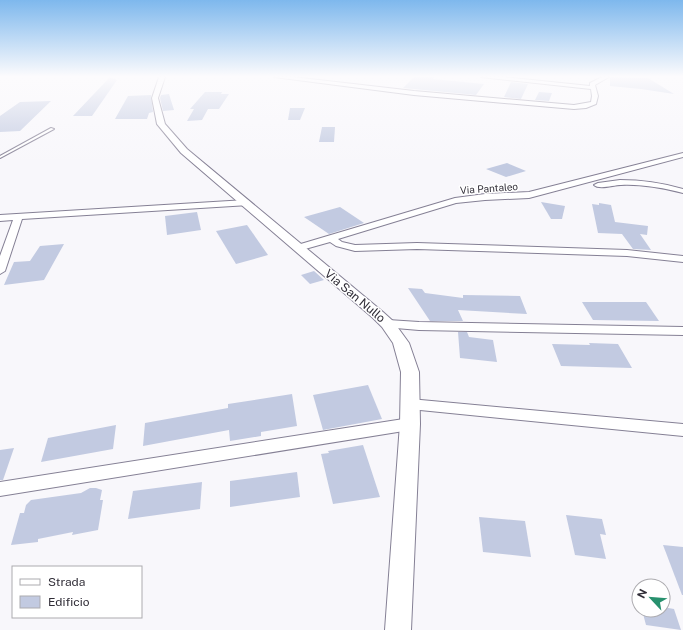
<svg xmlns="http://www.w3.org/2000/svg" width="683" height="630" font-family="'Public Sans',sans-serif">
<rect width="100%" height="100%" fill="#f8f7fb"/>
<g fill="#c2cae1">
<path d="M 110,77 L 117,80 L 92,116 L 73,116 Z"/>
<path d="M 414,77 L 435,77 L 433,79 L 484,84 L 476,95 L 403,88 Z"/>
<path d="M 610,77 L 648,78 L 674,94 L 641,89 L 610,86 Z"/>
<path d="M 511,82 L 528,84 L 521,99 L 504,97 Z"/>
<path d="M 205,92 L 222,92 L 221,94 L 229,94 L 219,109 L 208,109 L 202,120 L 187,121 L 194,109 L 190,109 Z"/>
<path d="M 539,92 L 552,93 L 549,101 L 535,100 Z"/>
<path d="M 169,94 L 174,110 L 163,111 L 160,98 L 161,95 Z"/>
<path d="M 151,95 L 153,112 L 149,113 L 147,119 L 115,119 L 128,96 Z"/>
<path d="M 51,101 L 20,131 L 0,132 L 0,116 L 20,102 Z"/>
<path d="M 290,108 L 305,108 L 300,120 L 288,120 Z"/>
<path d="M 322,127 L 335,127 L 334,142 L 319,142 Z"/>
<path d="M 507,163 L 526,171 L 506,177 L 486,169 Z"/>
<path d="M 541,202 L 565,206 L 562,219 L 551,219 Z"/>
<path d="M 599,203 L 611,205 L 615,222 L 648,226 L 647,235 L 640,234 L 651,250 L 633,249 L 622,234 L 598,233 L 592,204 L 599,205 Z"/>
<path d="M 340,207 L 364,223 L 329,234 L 304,217 Z"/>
<path d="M 197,212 L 201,230 L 167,235 L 165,216 Z"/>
<path d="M 247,225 L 268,255 L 236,264 L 216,231 Z"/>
<path d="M 64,244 L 44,280 L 4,285 L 14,262 L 30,261 L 40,246 Z"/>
<path d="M 314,271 L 324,280 L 310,284 L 301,275 Z"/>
<path d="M 408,288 L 422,289 L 425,293 L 463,298 L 463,295 L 520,296 L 527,314 L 458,310 L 463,321 L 430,321 Z"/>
<path d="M 582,302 L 646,302 L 659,321 L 593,320 Z"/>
<path d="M 458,332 L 467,332 L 469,337 L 493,340 L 497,362 L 460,358 Z"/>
<path d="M 589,343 L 618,344 L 632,368 L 561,366 L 552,344 L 590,345 Z"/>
<path d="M 368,385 L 382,419 L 323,430 L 313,395 Z"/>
<path d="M 292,394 L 297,426 L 261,432 L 261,436 L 230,441 L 229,430 L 143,446 L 145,423 L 228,408 L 228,404 Z"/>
<path d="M 116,425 L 113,449 L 41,462 L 48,438 Z"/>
<path d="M 363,445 L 380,497 L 333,504 L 321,454 L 329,453 L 328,451 Z"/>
<path d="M 14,448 L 3,480 L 0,480 L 0,450 Z"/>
<path d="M 297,472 L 300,497 L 230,507 L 230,481 Z"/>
<path d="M 202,482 L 200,509 L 128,519 L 133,491 Z"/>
<path d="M 90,488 L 96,488 L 102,490 L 100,500 L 103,500 L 98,530 L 72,535 L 73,532 L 38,539 L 38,542 L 11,545 L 20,513 L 24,513 L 26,505 L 31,500 L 81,493 Z"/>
<path d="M 566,515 L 602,519 L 606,535 L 600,534 L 606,559 L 575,555 Z"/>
<path d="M 479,517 L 525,521 L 531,557 L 483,552 Z"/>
<path d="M 663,545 L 683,547 L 683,595 L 682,595 Z"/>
<path d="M 663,607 L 674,609 L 681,630 L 646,625 L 642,610 L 663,610 Z"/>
</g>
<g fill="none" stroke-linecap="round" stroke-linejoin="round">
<g stroke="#858095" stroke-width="2">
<path id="service" d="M 51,128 L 54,129 L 0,158 L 0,156 Z"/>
</g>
<g stroke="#858095" stroke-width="2">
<g id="minor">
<path d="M 274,77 L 293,77 L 414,91 L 574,105 L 591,102 L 592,96 L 591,89 L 481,77 L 503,77 L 590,86 L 590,83 L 602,77 L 609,77 L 595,85 L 598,96 L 596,104 L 586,108 L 574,109 L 414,95 Z"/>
<path d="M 683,153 L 683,157 L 529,198 L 485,200 L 456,203 L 338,239 L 342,242 L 355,245 L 417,243 L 627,250 L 683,256 L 683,262 L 627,256 L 417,249 L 355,251 L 336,246 L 330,242 L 298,251 L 293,248 L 294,246 L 455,198 L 485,194 L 529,192 Z"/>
<path d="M 620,180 C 642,180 662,183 683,189 L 683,193 C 663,188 642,184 621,185 C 614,185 599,190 594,185 L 598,183 Z"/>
<path d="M 246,200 L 249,201 L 250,203 L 249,205 L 22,219 L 5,271 L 0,274 L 0,256 L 13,220 L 0,221 L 0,215 Z"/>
<path d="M 388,320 L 419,322 L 683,327 L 683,335 L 419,330 L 384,327 L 382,324 L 384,321 Z"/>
<path d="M 410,399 L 683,424 L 683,436 L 410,409 L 405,408 L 403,404 L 405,400 Z"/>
<path d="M 410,418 L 415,420 L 418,424 L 415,428 L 410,430 L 0,496 L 0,482 Z"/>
</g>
</g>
<g stroke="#858095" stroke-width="2">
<path id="tertiary" d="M 159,77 L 165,77 L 158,98 L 165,124 L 187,149 L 383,312 L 393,321 L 409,343 L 419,372 L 420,424 L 411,630 L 385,630 L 400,424 L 401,372 L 393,343 L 382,327 L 373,318 L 181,153 L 157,124 L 152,98 Z"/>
</g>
<use href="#service" fill="#fff" fill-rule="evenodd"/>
<use href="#minor" fill="#fff" fill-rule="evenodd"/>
<use href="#tertiary" fill="#fff" fill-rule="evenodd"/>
</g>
<linearGradient id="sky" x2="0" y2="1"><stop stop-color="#7eb8ed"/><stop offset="0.46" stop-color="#fcfbfd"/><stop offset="1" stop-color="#fcfbfd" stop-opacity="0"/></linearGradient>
<rect width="683" height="166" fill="url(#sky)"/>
<g text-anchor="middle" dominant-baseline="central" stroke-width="3" stroke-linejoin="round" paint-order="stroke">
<g font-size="10" fill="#2f2c36" stroke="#fff">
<text transform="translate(489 188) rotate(-4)">Via Pantaleo</text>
</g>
<g font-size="12" fill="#2f2c36" stroke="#fff">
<text transform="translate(355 296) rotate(40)">Via San Nullo</text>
</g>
</g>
<rect x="12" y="566" width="130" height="52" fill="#ffffff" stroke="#acabaf"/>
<rect x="20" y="579" width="20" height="6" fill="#ffffff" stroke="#acabaf"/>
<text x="48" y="586" font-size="12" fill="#2f2c36">Strada</text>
<rect x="20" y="596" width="20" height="12" fill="#c2cae1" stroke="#acabaf"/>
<text x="48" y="606" font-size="12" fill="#2f2c36">Edificio</text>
<g transform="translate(651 598) rotate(296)"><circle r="19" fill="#ffffff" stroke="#acabaf"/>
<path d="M0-3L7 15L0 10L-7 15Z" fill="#28916e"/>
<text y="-6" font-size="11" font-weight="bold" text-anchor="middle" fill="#2f2c36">N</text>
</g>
</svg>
